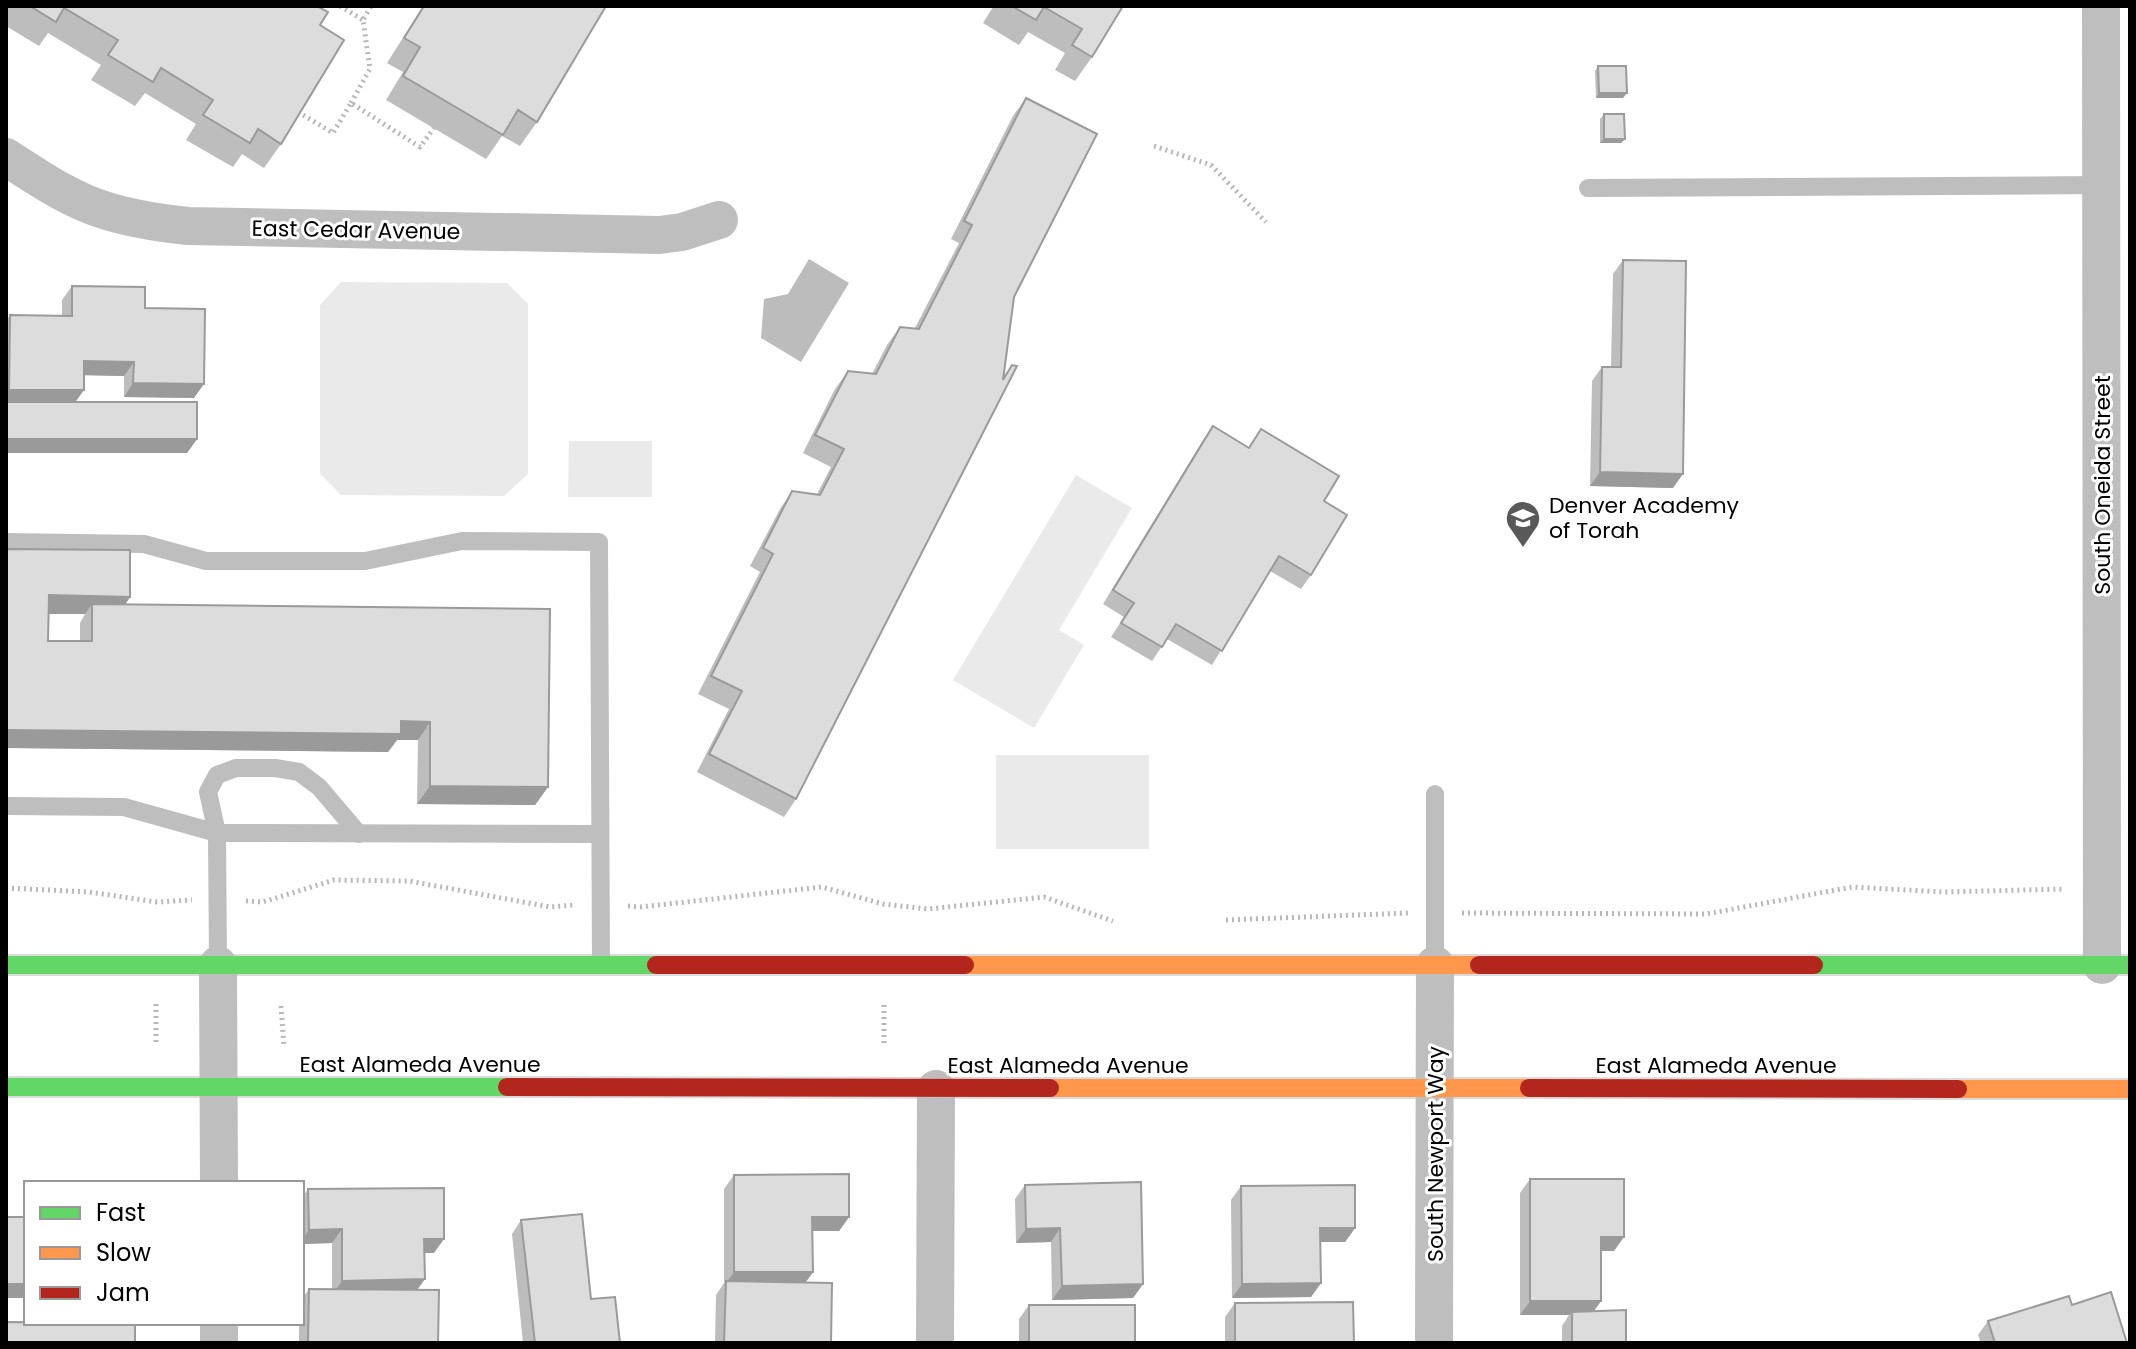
<svg xmlns="http://www.w3.org/2000/svg" width="2136" height="1349" font-family="Poppins,sans-serif">
<rect width="100%" height="100%" fill="#fff"/>
<g fill="#eaeaea">
<path d="M 341,282 L 507,283 L 528,304 L 528,474 L 504,496 L 341,495 L 320,474 L 320,305 Z"/>
<path d="M 569,441 L 652,441 L 652,497 L 568,497 Z"/>
<path d="M 1076,475 L 1132,508 L 1059,630 L 1084,645 L 1034,728 L 953,680 Z"/>
<rect x="996" y="755" width="153" height="94"/>
</g>
<path fill="#bcbcbc" d="M 809,259 L 849,283 L 801,362 L 761,338 L 764,299 L 788,294 Z"/>
<g fill="none" stroke-linecap="round" stroke-linejoin="round">
<g stroke="#dbdbdb" stroke-width="22">
<g id="fast">
<path d="M 6,965 L 656,965"/>
<path d="M 1814,965 L 2130,965"/>
<path d="M 6,1087 L 507,1087"/>
</g>
</g>
<g stroke="#dbdbdb" stroke-width="22">
<g id="slow">
<path d="M 965,965 L 1479,965"/>
<path d="M 1050,1088 L 1529,1088"/>
<path d="M 1958,1089 L 2130,1089"/>
</g>
</g>
<g stroke="#dbdbdb" stroke-width="22">
<g id="jam">
<path d="M 656,965 L 965,965"/>
<path d="M 1479,965 L 1814,965"/>
<path d="M 507,1087 L 1050,1088"/>
<path d="M 1529,1088 L 1958,1089"/>
</g>
</g>
<g stroke="#b8b8b8" stroke-width="5" stroke-dasharray="2 4" stroke-linecap="butt">
<path d="M 340,6 L 363,20"/>
<path d="M 351,103 L 370,69 L 363,20 L 371,6"/>
<path d="M 298,112 L 333,133 L 351,103 L 420,147 L 434,128"/>
<path d="M 1154,146 L 1211,165 L 1266,222"/>
<path d="M 6,888 L 89,892 L 157,902 L 192,900"/>
<path d="M 246,901 L 263,902 L 334,880 L 409,881 L 550,907 L 574,905"/>
<path d="M 628,906 L 640,907 L 822,887 L 883,904 L 928,909 L 1044,897 L 1113,921"/>
<path d="M 1462,913 L 1706,914 L 1852,887 L 1944,892 L 2065,889"/>
<path d="M 1226,920 L 1408,913"/>
<path d="M 156,1004 L 156,1046"/>
<path d="M 884,1005 L 884,1047"/>
<path d="M 281,1006 L 284,1047"/>
</g>
<g stroke="#bebebe" stroke-width="18">
<path d="M 1588,188 L 2101,185"/>
<path d="M 6,542 L 144,544 L 206,561 L 365,561 L 462,541 L 599,542 L 601,964"/>
<path d="M 1435,794 L 1435,965"/>
<path d="M 6,806 L 124,807 L 217,833 L 208,792 L 217,775 L 236,768 L 275,768 L 299,772 L 319,787 L 359,834"/>
<path d="M 218,964 L 217,833 L 599,834"/>
</g>
<g stroke="#bebebe" stroke-width="38">
<path d="M 2101,6 L 2102,965"/>
<path d="M 6,157 C 37,177 70,200 107,211 C 133,219 160,223 188,226 L 659,235 L 682,232 L 719,220"/>
<path d="M 218,965 L 219,1183"/>
<path d="M 219,1323 L 219,1343"/>
<path d="M 935,1343 L 936,1089"/>
<path d="M 1434,1343 L 1435,965"/>
</g>
<use href="#fast" stroke="#63d668" stroke-width="18"/>
<use href="#slow" stroke="#ff974d" stroke-width="18"/>
<use href="#jam" stroke="#b3261e" stroke-width="18"/>
</g>
<g fill="#bdbdbd" fill-rule="evenodd">
<path d="M 6,6 L 317,6 L 320,25 L 281,144 L 264,168 L 242,154 L 233,167 L 186,140 L 196,124 L 145,93 L 135,106 L 91,80 L 101,65 L 48,33 L 39,46 L 6,26 Z"/>
<path d="M 423,6 L 606,6 L 537,122 L 520,146 L 502,136 L 486,159 L 386,100 L 403,72 L 387,63 Z"/>
<path d="M 991,6 L 1123,6 L 1092,57 L 1075,81 L 1055,70 L 1065,53 L 1028,32 L 1019,45 L 983,23 L 993,7 Z"/>
<path d="M 1598,66 L 1623,98 L 1596,98 L 1595,71 Z"/>
<path d="M 1026,98 L 1014,297 L 1004,376 L 1012,365 L 796,799 L 784,817 L 697,772 L 729,709 L 698,694 L 760,572 L 750,566 L 780,509 L 792,491 L 817,494 L 831,467 L 803,453 L 835,389 L 848,371 L 872,374 L 887,345 L 900,327 L 915,328 L 959,243 L 951,239 L 1013,116 Z"/>
<path d="M 1604,114 L 1625,139 L 1621,143 L 1600,143 L 1600,119 Z"/>
<path d="M 1623,260 L 1673,488 L 1590,486 L 1592,381 L 1602,367 L 1611,367 L 1613,274 Z"/>
<path d="M 72,286 L 145,308 L 194,398 L 124,397 L 124,376 L 84,375 L 75,402 L 197,439 L 187,453 L 6,453 L 6,321 L 10,315 L 62,316 L 62,300 Z"/>
<path d="M 1213,426 L 1248,448 L 1261,429 L 1324,501 L 1311,575 L 1301,589 L 1270,571 L 1212,665 L 1167,639 L 1152,661 L 1111,637 L 1124,617 L 1103,604 L 1203,440 Z"/>
<path d="M 6,549 L 130,597 L 125,605 L 550,609 L 548,787 L 535,805 L 417,804 L 418,740 L 397,740 L 388,752 L 7,748 ZM 49,614 L 85,614 L 80,623 L 80,641 L 48,641 Z"/>
<path d="M 734,1175 L 849,1217 L 839,1231 L 812,1231 L 813,1272 L 805,1283 L 831,1343 L 715,1343 L 716,1295 L 724,1283 L 724,1189 Z"/>
<path d="M 1530,1179 L 1614,1251 L 1601,1251 L 1601,1301 L 1594,1311 L 1626,1343 L 1562,1343 L 1562,1326 L 1569,1315 L 1520,1315 L 1520,1193 Z"/>
<path d="M 1025,1185 L 1143,1284 L 1133,1298 L 1052,1300 L 1051,1242 L 1016,1243 L 1015,1199 Z"/>
<path d="M 1241,1186 L 1355,1228 L 1345,1242 L 1320,1242 L 1321,1283 L 1311,1297 L 1232,1298 L 1231,1200 Z"/>
<path d="M 308,1189 L 434,1253 L 424,1253 L 417,1290 L 438,1343 L 299,1343 L 299,1323 L 302,1323 L 302,1299 L 309,1289 L 332,1289 L 332,1243 L 302,1244 L 302,1198 Z"/>
<path d="M 521,1220 L 591,1299 L 620,1343 L 523,1343 L 512,1234 Z"/>
<path d="M 1235,1303 L 1354,1343 L 1225,1343 L 1225,1317 Z"/>
<path d="M 1029,1305 L 1135,1343 L 1019,1343 L 1019,1319 Z"/>
<path d="M 2072,1305 L 2127,1343 L 1981,1343 L 1978,1335 L 1988,1321 Z"/>
</g>
<g fill="#9a9a9a">
<path d="M 1599,93 L 1627,93 L 1623,98 L 1596,98 Z"/>
<path d="M 1604,139 L 1625,139 L 1621,143 L 1600,143 Z"/>
<path d="M 84,361 L 134,362 L 124,376 L 74,375 Z"/>
<path d="M 133,383 L 204,384 L 194,398 L 124,397 Z"/>
<path d="M 9,390 L 84,390 L 74,404 L 6,404 L 6,394 Z"/>
<path d="M 6,439 L 197,439 L 187,453 L 6,453 Z"/>
<path d="M 1600,472 L 1683,474 L 1673,488 L 1590,486 Z"/>
<path d="M 49,595 L 130,597 L 118,615 L 92,604 L 85,614 L 36,614 Z"/>
<path d="M 401,721 L 430,722 L 418,740 L 397,740 L 388,752 L 6,748 L 8,730 Z"/>
<path d="M 430,786 L 548,787 L 535,805 L 417,804 Z"/>
<path d="M 812,1217 L 849,1217 L 839,1231 L 802,1231 Z"/>
<path d="M 1060,1228 L 1051,1242 L 1016,1243 L 1026,1229 Z"/>
<path d="M 1320,1228 L 1355,1228 L 1345,1242 L 1310,1242 Z"/>
<path d="M 342,1229 L 332,1243 L 302,1244 L 302,1240 L 309,1230 Z"/>
<path d="M 1601,1237 L 1624,1237 L 1614,1251 L 1591,1251 Z"/>
<path d="M 424,1239 L 444,1239 L 434,1253 L 414,1253 Z"/>
<path d="M 734,1272 L 813,1272 L 803,1286 L 724,1286 Z"/>
<path d="M 425,1279 L 415,1293 L 332,1295 L 342,1281 Z"/>
<path d="M 1321,1283 L 1311,1297 L 1232,1298 L 1242,1284 Z"/>
<rect x="6" y="1284" width="20" height="14"/>
<path d="M 1143,1284 L 1133,1298 L 1052,1300 L 1062,1286 Z"/>
<path d="M 1530,1301 L 1601,1301 L 1591,1315 L 1572,1312 L 1569,1315 L 1520,1315 Z"/>
</g>
<g fill="#dcdcdc" stroke="#9a9a9a" stroke-width="2">
<path d="M 30,6 L 317,6 L 328,12 L 320,25 L 344,40 L 281,144 L 258,129 L 250,143 L 203,115 L 213,100 L 161,68 L 153,82 L 108,55 L 118,40 L 64,8 L 56,22 Z"/>
<path d="M 424,6 L 606,6 L 537,122 L 518,110 L 503,135 L 403,76 L 420,47 L 404,38 Z"/>
<path d="M 1012,6 L 1123,6 L 1092,57 L 1072,45 L 1082,29 L 1044,7 L 1036,20 Z"/>
<path d="M 1598,66 L 1626,66 L 1627,93 L 1599,93 Z"/>
<path d="M 1026,98 L 1097,134 L 1014,297 L 1003,380 L 1012,365 L 1017,366 L 796,799 L 709,754 L 742,691 L 711,676 L 773,554 L 763,548 L 792,491 L 820,495 L 844,449 L 815,435 L 848,371 L 876,374 L 900,327 L 919,329 L 972,225 L 964,221 Z"/>
<path d="M 1604,114 L 1624,114 L 1625,139 L 1604,139 Z"/>
<path d="M 1623,260 L 1686,261 L 1683,474 L 1600,472 L 1602,367 L 1621,367 Z"/>
<path d="M 72,286 L 145,287 L 145,308 L 205,309 L 204,384 L 133,383 L 134,362 L 84,361 L 84,390 L 9,390 L 10,315 L 72,316 Z"/>
<rect x="6" y="402" width="191" height="37"/>
<path d="M 1213,426 L 1249,448 L 1261,429 L 1339,476 L 1324,501 L 1347,515 L 1311,575 L 1279,556 L 1222,651 L 1176,624 L 1162,647 L 1121,623 L 1134,603 L 1113,590 Z"/>
<path d="M 6,549 L 130,550 L 130,597 L 49,595 L 48,641 L 92,641 L 92,604 L 550,609 L 548,787 L 430,786 L 430,722 L 401,721 L 401,734 L 8,730 L 6,770 Z"/>
<path d="M 849,1174 L 849,1217 L 812,1217 L 813,1272 L 734,1272 L 734,1175 Z"/>
<path d="M 1530,1179 L 1624,1179 L 1624,1237 L 1601,1237 L 1601,1301 L 1530,1301 Z"/>
<path d="M 1141,1182 L 1143,1284 L 1062,1286 L 1060,1228 L 1026,1229 L 1025,1185 Z"/>
<path d="M 1355,1185 L 1355,1228 L 1320,1228 L 1321,1283 L 1242,1284 L 1241,1186 Z"/>
<path d="M 444,1188 L 444,1239 L 424,1239 L 425,1279 L 342,1281 L 342,1229 L 309,1230 L 308,1189 Z"/>
<path d="M 582,1214 L 591,1299 L 615,1297 L 620,1343 L 535,1343 L 521,1220 Z"/>
<rect x="6" y="1217" width="20" height="67"/>
<path d="M 726,1281 L 832,1283 L 831,1343 L 724,1343 Z"/>
<path d="M 309,1289 L 439,1290 L 438,1343 L 308,1343 Z"/>
<path d="M 2111,1292 L 2127,1343 L 1995,1343 L 1988,1321 L 2069,1296 L 2072,1305 Z"/>
<path d="M 1353,1302 L 1354,1343 L 1235,1343 L 1235,1303 Z"/>
<rect x="1029" y="1305" width="106" height="38"/>
<path d="M 1626,1310 L 1626,1343 L 1572,1343 L 1572,1312 Z"/>
<path d="M 6,1322 L 135,1323 L 135,1343 L 6,1343 Z"/>
</g>
<defs>
<g id="school-pin" transform="scale(1.8)"><path d="M0 17L-7.5 6A9.5 9.5 0 1 1 7.5 6Z" fill="#595959" stroke="#fff"/><path d="M0-5L7-2L0 1L-7-2ZM-4 1L0 2.5L4 1V4Q0 6-4 4Z" fill="#fff"/></g>
</defs>
<g fill-rule="evenodd">
<use href="#school-pin" x="1523" y="518"/>
</g>
<g text-anchor="middle" dominant-baseline="central" stroke-width="6" stroke-linejoin="round" paint-order="stroke">
<g font-size="22" fill="#000" stroke="#fff">
<text transform="translate(356 230) rotate(1)">East Cedar Avenue</text>
<text transform="translate(2102 485) rotate(-90)">South Oneida Street</text>
<text x="420" y="1064">East Alameda Avenue</text>
<text x="1068" y="1065">East Alameda Avenue</text>
<text x="1716" y="1065">East Alameda Avenue</text>
<text transform="translate(1435 1154) rotate(-90)">South Newport Way</text>
</g>
<g font-size="22" fill="#000" stroke="#fff" text-anchor="start">
<text x="1549" y="505">Denver Academy<tspan x="1549" dy="25">of Torah</tspan></text>
</g>
</g>
<rect width="2136" height="1349" fill="none" stroke="#000000" stroke-width="16"/>
<rect x="24" y="1181" width="280" height="144" fill="#ffffff" stroke="#999999" stroke-width="2"/>
<rect x="40" y="1207" width="40" height="12" fill="#63d668" stroke="#999999" stroke-width="2"/>
<text x="96" y="1221" font-size="24" fill="#000000">Fast</text>
<rect x="40" y="1247" width="40" height="12" fill="#ff974d" stroke="#999999" stroke-width="2"/>
<text x="96" y="1261" font-size="24" fill="#000000">Slow</text>
<rect x="40" y="1287" width="40" height="12" fill="#b3261e" stroke="#999999" stroke-width="2"/>
<text x="96" y="1301" font-size="24" fill="#000000">Jam</text>
</svg>
